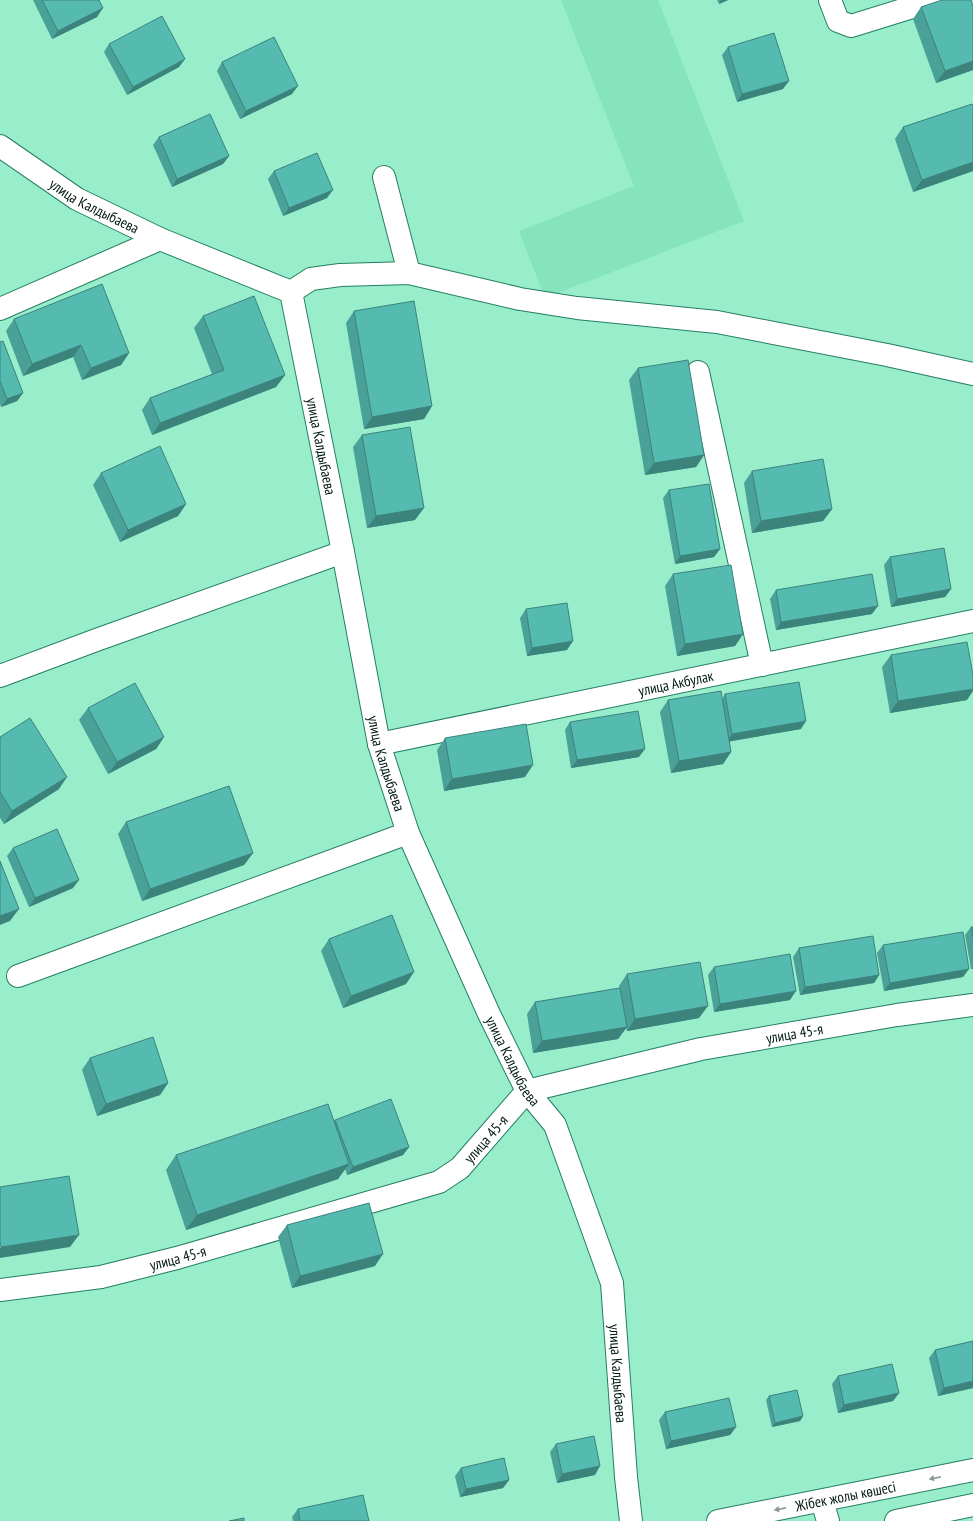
<svg xmlns="http://www.w3.org/2000/svg" width="973" height="1521" font-family="'PT Sans Narrow',sans-serif">
<rect width="100%" height="100%" fill="#98edcb"/>
<path fill="#85e4be" d="M 561,0 L 658,0 L 744,221 L 545,298 L 519,231 L 634,186 Z"/>
<g fill="none" stroke-linecap="round" stroke-linejoin="round">
<g stroke="#247e61" stroke-width="24">
<g id="minor">
<path d="M 830,0 L 838,21 L 851,26 L 935,0"/>
<path id="s1" d="M 0,146 L 77,199 L 160,239 L 291,292 L 343,552 L 379,744 L 408,833 L 489,1014 L 527,1091 L 555,1125 L 612,1283 L 626,1477 L 631,1521"/>
<path d="M 384,177 L 409,273"/>
<path d="M 291,292 L 311,279 L 340,275 L 409,273 L 520,299 L 577,308 L 717,322 L 887,355 L 973,374"/>
<path d="M 0,309 L 160,239"/>
<path d="M 698,372 L 762,665"/>
<path d="M 0,676 L 99,639 L 343,552"/>
<path id="s2" d="M 379,744 L 973,621"/>
<path d="M 18,976 L 408,833"/>
<path id="s3" d="M 0,1290 L 101,1277 L 177,1258 L 439,1182 L 460,1168 L 527,1091 L 701,1049 L 897,1015 L 973,1005"/>
<path d="M 822,1501 L 828,1521"/>
</g>
</g>
<g stroke="#247e61" stroke-width="24">
<g id="major">
<path id="s4" d="M 718,1521 L 973,1470"/>
<path d="M 896,1521 L 973,1505"/>
</g>
</g>
<use href="#minor" stroke="#fff" stroke-width="22"/>
<use href="#major" stroke="#fff" stroke-width="22"/>
</g>
<g fill="#49a198">
<path d="M 33,0 L 99,0 L 97,17 L 52,39 Z"/>
<path d="M 717,0 L 728,0 L 719,4 Z"/>
<path d="M 921,7 L 973,7 L 973,70 L 936,83 L 913,19 Z"/>
<path d="M 109,44 L 185,59 L 179,67 L 127,95 L 104,52 Z"/>
<path d="M 728,47 L 783,89 L 737,102 L 722,55 Z"/>
<path d="M 222,62 L 292,94 L 240,119 L 217,71 Z"/>
<path d="M 973,106 L 973,171 L 913,192 L 895,139 L 903,127 Z"/>
<path d="M 159,137 L 229,156 L 223,164 L 172,187 L 153,145 Z"/>
<path d="M 274,171 L 327,198 L 283,216 L 268,179 Z"/>
<path d="M 354,311 L 432,406 L 424,419 L 364,429 L 346,323 Z"/>
<path d="M 203,316 L 285,375 L 276,387 L 152,435 L 142,410 L 150,398 L 212,374 L 194,328 Z"/>
<path d="M 14,319 L 129,353 L 121,365 L 82,380 L 73,357 L 23,376 L 6,331 Z"/>
<path d="M 0,342 L 23,393 L 17,401 L 1,407 L 0,404 Z"/>
<path d="M 638,368 L 704,455 L 696,467 L 645,475 L 629,380 Z"/>
<path d="M 362,435 L 415,520 L 367,528 L 353,447 Z"/>
<path d="M 752,471 L 832,509 L 823,521 L 752,533 L 744,483 Z"/>
<path d="M 101,473 L 186,504 L 178,516 L 120,542 L 93,485 Z"/>
<path d="M 669,490 L 720,549 L 714,557 L 675,564 L 663,498 Z"/>
<path d="M 890,557 L 951,589 L 945,597 L 891,607 L 884,565 Z"/>
<path d="M 673,574 L 743,634 L 735,646 L 677,656 L 665,586 Z"/>
<path d="M 776,590 L 872,614 L 776,630 L 770,599 Z"/>
<path d="M 526,609 L 567,650 L 527,656 L 520,618 Z"/>
<path d="M 891,655 L 967,700 L 890,713 L 882,667 Z"/>
<path d="M 725,694 L 801,729 L 729,741 L 731,752 L 723,764 L 671,773 L 660,712 L 668,700 L 722,699 Z"/>
<path d="M 88,708 L 164,737 L 156,749 L 108,774 L 79,720 Z"/>
<path d="M 570,722 L 639,757 L 571,768 L 565,730 Z"/>
<path d="M 0,737 L 59,789 L 4,824 L 0,818 Z"/>
<path d="M 445,738 L 525,777 L 444,791 L 437,750 Z"/>
<path d="M 126,822 L 253,853 L 244,865 L 142,901 L 118,834 Z"/>
<path d="M 13,848 L 73,888 L 29,907 L 7,856 Z"/>
<path d="M 971,927 L 973,927 L 973,969 L 971,969 L 965,935 Z"/>
<path d="M 329,939 L 406,984 L 343,1008 L 321,951 Z"/>
<path d="M 883,945 L 963,977 L 884,991 L 877,953 Z"/>
<path d="M 799,948 L 879,975 L 874,983 L 800,995 L 793,957 Z"/>
<path d="M 714,967 L 790,1000 L 714,1012 L 708,975 Z"/>
<path d="M 627,974 L 699,1018 L 627,1031 L 626,1028 L 618,1039 L 533,1053 L 527,1014 L 535,1002 L 619,988 L 619,986 Z"/>
<path d="M 90,1058 L 168,1083 L 160,1095 L 97,1116 L 82,1070 Z"/>
<path d="M 335,1120 L 409,1147 L 403,1155 L 347,1175 L 345,1169 L 338,1179 L 186,1230 L 166,1170 L 176,1155 L 334,1121 Z"/>
<path d="M 287,1225 L 375,1266 L 292,1288 L 278,1237 Z"/>
<path d="M 973,1341 L 973,1388 L 938,1396 L 929,1358 L 935,1350 Z"/>
<path d="M 838,1376 L 899,1393 L 893,1401 L 838,1413 L 832,1384 Z"/>
<path d="M 769,1396 L 803,1416 L 800,1421 L 772,1427 L 766,1400 Z"/>
<path d="M 665,1412 L 736,1427 L 730,1435 L 666,1449 L 659,1420 Z"/>
<path d="M 556,1444 L 595,1475 L 557,1483 L 550,1452 Z"/>
<path d="M 461,1468 L 509,1480 L 503,1488 L 460,1497 L 455,1476 Z"/>
<path d="M 298,1509 L 369,1521 L 293,1521 L 292,1517 Z"/>
</g>
<g fill="#3c837c">
<path d="M 721,0 L 728,0 L 719,4 Z"/>
<path d="M 103,8 L 97,17 L 52,39 L 58,31 Z"/>
<path d="M 185,59 L 179,67 L 127,95 L 133,87 Z"/>
<path d="M 973,61 L 973,70 L 936,83 L 945,71 Z"/>
<path d="M 789,81 L 783,89 L 737,102 L 742,94 Z"/>
<path d="M 298,86 L 292,94 L 240,119 L 246,111 Z"/>
<path d="M 229,156 L 223,164 L 172,187 L 177,179 Z"/>
<path d="M 973,162 L 973,171 L 913,192 L 922,180 Z"/>
<path d="M 333,190 L 327,198 L 283,216 L 289,208 Z"/>
<path d="M 81,345 L 73,357 L 23,376 L 32,364 Z"/>
<path d="M 129,353 L 121,365 L 82,380 L 91,368 Z"/>
<path d="M 285,375 L 276,387 L 152,435 L 160,423 Z"/>
<path d="M 23,393 L 17,401 L 1,407 L 7,399 Z"/>
<path d="M 432,406 L 424,419 L 364,429 L 372,417 Z"/>
<path d="M 704,455 L 696,467 L 645,475 L 654,463 Z"/>
<path d="M 186,504 L 178,516 L 120,542 L 128,530 Z"/>
<path d="M 424,508 L 415,520 L 367,528 L 376,516 Z"/>
<path d="M 832,509 L 823,521 L 752,533 L 761,521 Z"/>
<path d="M 720,549 L 714,557 L 675,564 L 680,556 Z"/>
<path d="M 951,589 L 945,597 L 891,607 L 897,599 Z"/>
<path d="M 878,606 L 872,614 L 776,630 L 781,622 Z"/>
<path d="M 743,634 L 735,646 L 677,656 L 685,644 Z"/>
<path d="M 573,641 L 567,650 L 527,656 L 532,648 Z"/>
<path d="M 973,689 L 973,691 L 967,700 L 890,713 L 898,701 Z"/>
<path d="M 806,721 L 801,729 L 727,742 L 732,734 Z"/>
<path d="M 164,737 L 156,749 L 108,774 L 117,762 Z"/>
<path d="M 645,749 L 639,757 L 571,768 L 577,760 Z"/>
<path d="M 731,752 L 723,764 L 671,773 L 679,761 Z"/>
<path d="M 533,765 L 525,777 L 444,791 L 452,779 Z"/>
<path d="M 67,777 L 59,789 L 4,824 L 12,811 Z"/>
<path d="M 253,853 L 244,865 L 142,901 L 150,889 Z"/>
<path d="M 79,880 L 73,888 L 29,907 L 35,898 Z"/>
<path d="M 19,909 L 10,921 L 0,925 L 0,916 Z"/>
<path d="M 969,969 L 963,977 L 884,991 L 890,983 Z"/>
<path d="M 414,972 L 406,984 L 343,1008 L 351,996 Z"/>
<path d="M 879,975 L 874,983 L 800,995 L 805,987 Z"/>
<path d="M 796,991 L 790,1000 L 714,1012 L 720,1004 Z"/>
<path d="M 708,1006 L 699,1018 L 627,1031 L 635,1019 Z"/>
<path d="M 627,1027 L 618,1039 L 533,1053 L 542,1041 Z"/>
<path d="M 168,1083 L 160,1095 L 97,1116 L 106,1104 Z"/>
<path d="M 409,1147 L 403,1155 L 347,1175 L 353,1167 Z"/>
<path d="M 349,1164 L 338,1179 L 186,1230 L 197,1215 Z"/>
<path d="M 79,1235 L 70,1247 L 0,1258 L 0,1248 L 1,1247 Z"/>
<path d="M 383,1254 L 375,1266 L 292,1288 L 300,1276 Z"/>
<path d="M 973,1381 L 973,1388 L 938,1396 L 944,1388 Z"/>
<path d="M 899,1393 L 893,1401 L 838,1413 L 844,1405 Z"/>
<path d="M 803,1416 L 800,1421 L 772,1427 L 775,1423 Z"/>
<path d="M 736,1427 L 730,1435 L 666,1449 L 671,1441 Z"/>
<path d="M 600,1466 L 595,1475 L 557,1483 L 562,1474 Z"/>
<path d="M 509,1480 L 503,1488 L 460,1497 L 466,1489 Z"/>
</g>
<g fill="#55bbb1" stroke="#3c837c">
<path d="M 42,0 L 99,0 L 103,8 L 58,31 Z"/>
<path d="M 942,0 L 971,0 L 973,7 L 973,61 L 945,71 L 921,7 Z"/>
<path d="M 162,16 L 185,59 L 133,87 L 109,44 Z"/>
<path d="M 774,33 L 789,81 L 742,94 L 728,47 Z"/>
<path d="M 274,37 L 298,86 L 246,111 L 222,62 Z"/>
<path d="M 972,104 L 973,106 L 973,162 L 922,180 L 903,127 Z"/>
<path d="M 210,114 L 229,156 L 177,179 L 159,137 Z"/>
<path d="M 317,153 L 333,190 L 289,208 L 274,171 Z"/>
<path d="M 102,284 L 129,353 L 91,368 L 81,345 L 32,364 L 14,319 Z"/>
<path d="M 254,296 L 285,375 L 160,423 L 150,398 L 224,370 L 203,316 Z"/>
<path d="M 414,301 L 432,406 L 372,417 L 354,311 Z"/>
<path d="M 3,341 L 23,393 L 7,399 L 0,381 L 0,342 Z"/>
<path d="M 688,360 L 704,455 L 654,463 L 638,368 Z"/>
<path d="M 410,427 L 424,508 L 376,516 L 362,435 Z"/>
<path d="M 160,446 L 186,504 L 128,530 L 101,473 Z"/>
<path d="M 823,459 L 832,509 L 761,521 L 752,471 Z"/>
<path d="M 709,484 L 720,549 L 680,556 L 669,490 Z"/>
<path d="M 944,548 L 951,589 L 897,599 L 890,557 Z"/>
<path d="M 731,565 L 743,634 L 685,644 L 673,574 Z"/>
<path d="M 872,574 L 878,606 L 781,622 L 776,590 Z"/>
<path d="M 567,603 L 573,641 L 532,648 L 526,609 Z"/>
<path d="M 967,642 L 973,675 L 973,689 L 898,701 L 891,655 Z"/>
<path d="M 799,682 L 806,721 L 732,734 L 725,694 Z"/>
<path d="M 135,683 L 164,737 L 117,762 L 88,708 Z"/>
<path d="M 721,691 L 731,752 L 679,761 L 668,700 Z"/>
<path d="M 638,711 L 645,749 L 577,760 L 570,722 Z"/>
<path d="M 30,718 L 67,777 L 12,811 L 0,792 L 0,737 Z"/>
<path d="M 526,724 L 533,765 L 452,779 L 445,738 Z"/>
<path d="M 229,786 L 253,853 L 150,889 L 126,822 Z"/>
<path d="M 57,829 L 79,880 L 35,898 L 13,848 Z"/>
<path d="M 0,861 L 19,909 L 0,916 Z"/>
<path d="M 392,915 L 414,972 L 351,996 L 329,939 Z"/>
<path d="M 971,927 L 973,927 L 973,937 Z"/>
<path d="M 963,932 L 969,969 L 890,983 L 883,945 Z"/>
<path d="M 873,936 L 879,975 L 805,987 L 799,948 Z"/>
<path d="M 790,954 L 796,991 L 720,1004 L 714,967 Z"/>
<path d="M 700,962 L 708,1006 L 635,1019 L 627,974 Z"/>
<path d="M 620,988 L 627,1027 L 542,1041 L 535,1002 Z"/>
<path d="M 153,1037 L 168,1083 L 106,1104 L 90,1058 Z"/>
<path d="M 391,1099 L 409,1147 L 353,1167 L 335,1120 Z"/>
<path d="M 328,1104 L 349,1164 L 197,1215 L 176,1155 Z"/>
<path d="M 69,1176 L 79,1235 L 1,1247 L 0,1241 L 0,1187 Z"/>
<path d="M 369,1203 L 383,1254 L 300,1276 L 287,1225 Z"/>
<path d="M 973,1341 L 973,1381 L 944,1388 L 935,1350 Z"/>
<path d="M 892,1364 L 899,1393 L 844,1405 L 838,1376 Z"/>
<path d="M 797,1390 L 803,1416 L 775,1423 L 769,1396 Z"/>
<path d="M 729,1398 L 736,1427 L 671,1441 L 665,1412 Z"/>
<path d="M 594,1436 L 600,1466 L 562,1474 L 556,1444 Z"/>
<path d="M 504,1458 L 509,1480 L 466,1489 L 461,1468 Z"/>
<path d="M 363,1495 L 369,1521 L 300,1521 L 298,1509 Z"/>
<path d="M 244,1518 L 244,1521 L 229,1521 Z"/>
</g>
<defs><path id="oneway-solid" d="M-6-.8H1V-3.2L6.5 0L1 3.2V.8H-6Z"/></defs>
<g fill="#8c9893">
<use href="#oneway-solid" transform="translate(935 1478) rotate(169)"/>
<use href="#oneway-solid" transform="translate(780 1509) rotate(169)"/>
</g>
<g text-anchor="middle" dominant-baseline="central" stroke-width="3.5" stroke-linejoin="round" paint-order="stroke">
<g font-size="15" fill="#001910" stroke="#eefdf6">
<text stroke="none"><textPath href="#s1" startOffset="112">улица Калдыбаева</textPath></text>
<text stroke="none"><textPath href="#s1" startOffset="484">улица Калдыбаева</textPath></text>
<text stroke="none"><textPath href="#s2" startOffset="303">улица Акбулак</textPath></text>
<text stroke="none"><textPath href="#s1" startOffset="808">улица Калдыбаева</textPath></text>
<text stroke="none"><textPath href="#s3" startOffset="854">улица 45-я</textPath></text>
<text stroke="none"><textPath href="#s1" startOffset="1132">улица Калдыбаева</textPath></text>
<text stroke="none"><textPath href="#s3" startOffset="517">улица 45-я</textPath></text>
<text stroke="none"><textPath href="#s3" startOffset="181">улица 45-я</textPath></text>
<text stroke="none"><textPath href="#s1" startOffset="1468">улица Калдыбаева</textPath></text>
<text stroke="none"><textPath href="#s4" startOffset="130">Жібек жолы көшесі</textPath></text>
</g>
</g>
</svg>
